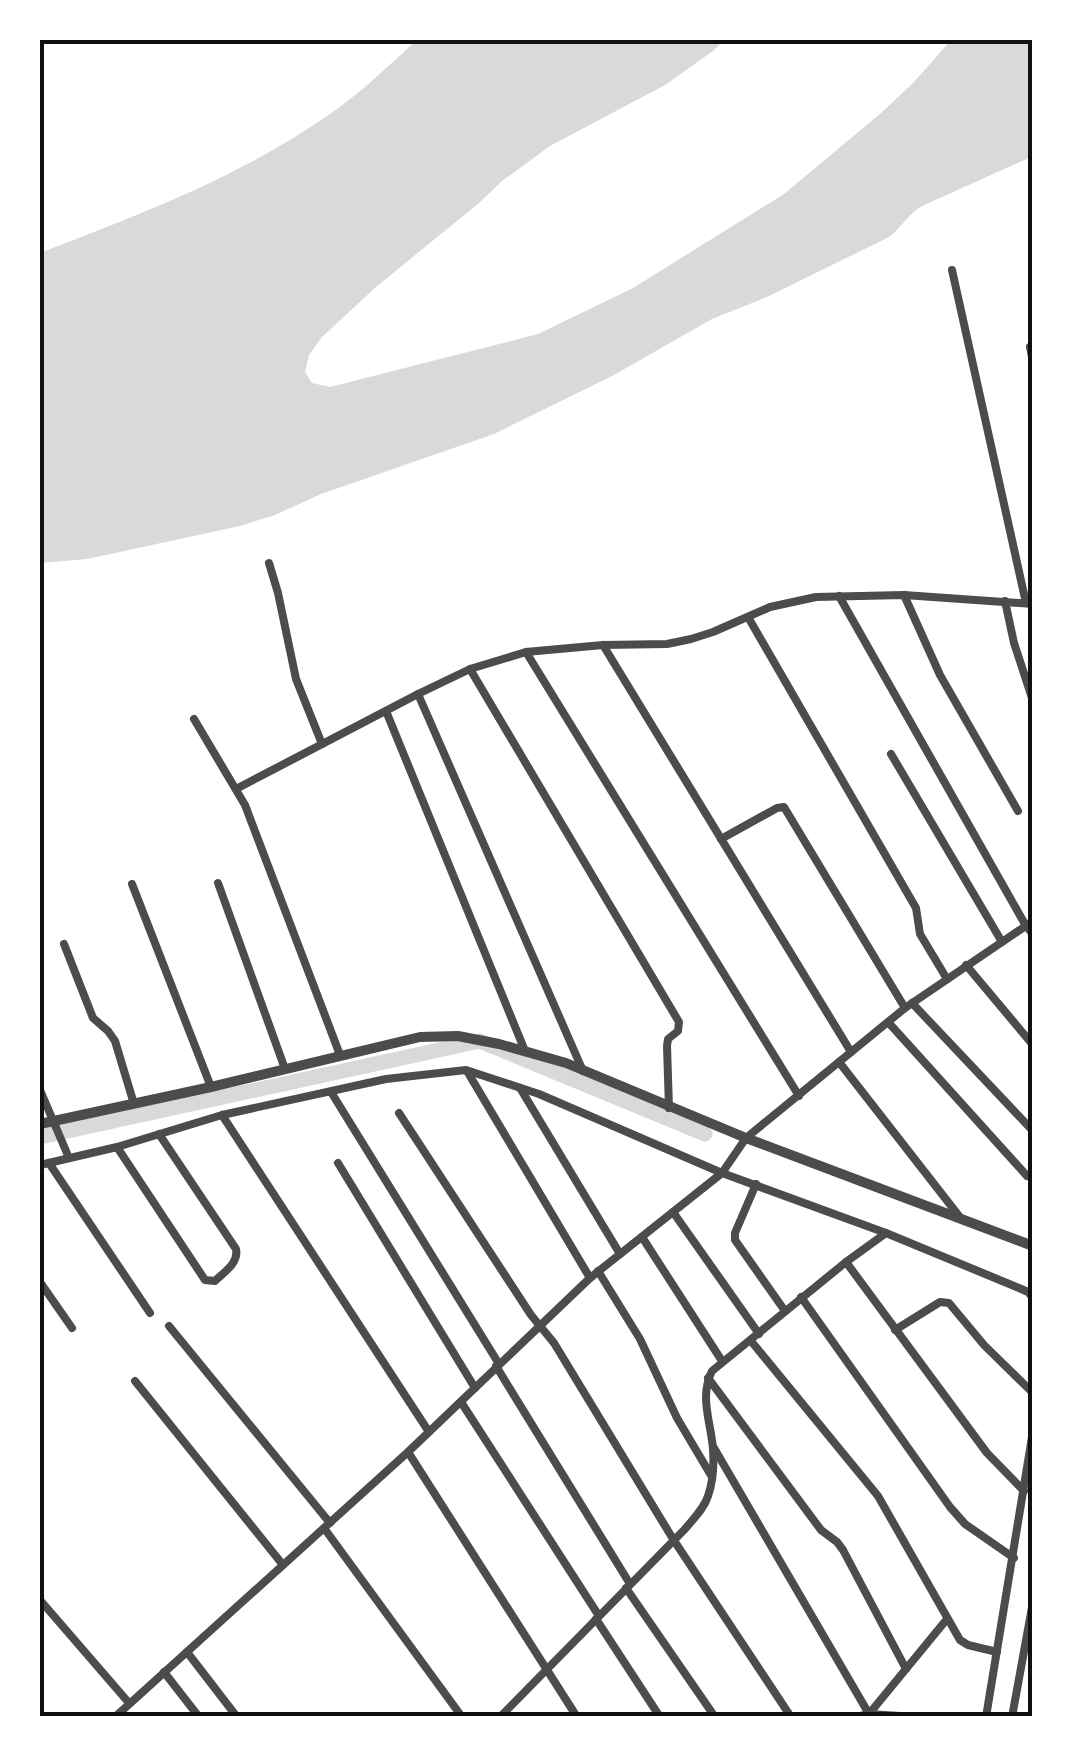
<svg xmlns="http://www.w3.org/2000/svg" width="1073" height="1757" font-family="'Titillium Web',sans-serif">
<rect width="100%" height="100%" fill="#fff"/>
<path fill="#d9d9d9" d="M 417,40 L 724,40 L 713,51 L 665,85 L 550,146 L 502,181 L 479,203 L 376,287 L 322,337 L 309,355 L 305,372 L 312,383 L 330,387 L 538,334 L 633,288 L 784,194 L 881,113 L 914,82 L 951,40 L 1033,40 L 1033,156 L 922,206 C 908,214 902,227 889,237 L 767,297 L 712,319 L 614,375 L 494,434 L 321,494 L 275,515 L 240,526 L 87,559 L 40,563 L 40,253 C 141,214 240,177 330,114 C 361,93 389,65 417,40 Z"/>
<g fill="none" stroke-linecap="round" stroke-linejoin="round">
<path stroke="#d9d9d9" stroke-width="15" d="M 40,1137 L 480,1041 L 705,1134"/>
<g stroke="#4c4c4c" stroke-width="8">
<path d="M 952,270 L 1026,603"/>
<path d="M 1030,347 L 1033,362"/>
<path d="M 269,563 L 278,593 L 296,679 L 322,744"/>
<path d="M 904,595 L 940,675 L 1018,811"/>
<path d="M 839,596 L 1026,926 L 1033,934"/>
<path d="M 1005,601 L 1014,643 L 1033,701"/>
<path d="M 748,617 L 916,908 L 920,934 L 947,979"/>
<path d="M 603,645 L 851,1052"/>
<path d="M 526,652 L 799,1096"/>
<path d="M 470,669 L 679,1022 L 678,1031 L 668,1039 L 667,1046 L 669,1108"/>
<path d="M 418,694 L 583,1071"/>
<path d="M 386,711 L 525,1051"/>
<path d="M 194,719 L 245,805 L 340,1055"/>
<path d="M 891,754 L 1002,942"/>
<path d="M 236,789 L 418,694 L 470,669 L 526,652 L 603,645 L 667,644 L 691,639 L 713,632 L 770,607 L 816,597 L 904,595 L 1033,604"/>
<path d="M 721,839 L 777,808 L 784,807 L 905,1008"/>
<path d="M 218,883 L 285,1069"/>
<path d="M 132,884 L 211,1087"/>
<path d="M 64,944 L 93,1018 L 108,1031 L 115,1041 L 134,1104"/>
<path d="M 966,965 L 1033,1045"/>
<path d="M 912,1003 L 1033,1131"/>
<path d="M 888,1022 L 1027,1176"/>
<path d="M 839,1062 L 959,1216"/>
<path d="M 467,1071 L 590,1278"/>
<path d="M 520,1088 L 620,1254"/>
<path d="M 40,1090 L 69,1158"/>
<path d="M 331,1092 L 499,1364"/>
<path d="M 399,1113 L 531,1315 L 554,1343 L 673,1539 L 791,1717"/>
<path d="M 222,1115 L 429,1432"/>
<path d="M 117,1147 L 205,1280 L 215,1281 C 224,1272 239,1263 236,1249 L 159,1134"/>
<path d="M 49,1163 L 150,1313"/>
<path d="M 338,1163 L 475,1388"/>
<path d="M 40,1165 L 117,1147 L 222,1115 L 386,1079 L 466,1070 L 539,1094 L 722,1173 L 886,1233 L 1019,1288 L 1028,1292 L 1033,1298"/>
<path d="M 756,1184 L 735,1233 L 735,1240 L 785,1311"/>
<path d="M 673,1212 L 759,1334"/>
<path d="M 642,1237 L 722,1361"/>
<path d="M 846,1262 L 987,1453 L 1024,1491"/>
<path d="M 598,1271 L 640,1339 L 677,1418 L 712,1477"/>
<path d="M 40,1282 L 72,1328"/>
<path d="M 801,1297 L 950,1507 L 965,1524 L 1014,1558"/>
<path d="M 169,1326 L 330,1523"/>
<path d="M 895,1330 L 940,1302 L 949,1303 L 984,1345 L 1033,1393"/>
<path d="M 751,1341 L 878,1496 L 960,1640 L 968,1645 L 997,1652"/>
<path d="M 496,1366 L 630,1584"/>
<path d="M 708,1378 L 821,1530 L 837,1542 L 843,1550 L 906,1669"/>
<path d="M 135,1381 L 283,1565"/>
<path d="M 461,1402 L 599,1616"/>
<path d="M 714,1448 L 869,1714 L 947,1619"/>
<path d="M 408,1452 L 577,1717"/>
<path d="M 324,1528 L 462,1717"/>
<path d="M 626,1588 L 715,1717"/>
<path d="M 40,1600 L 129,1703"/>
<path d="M 596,1619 L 660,1717"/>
<path d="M 187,1652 L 237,1717"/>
<path d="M 164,1672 L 199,1717"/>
<path d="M 115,1717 L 408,1452 L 590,1278 L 722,1173 L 746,1138 L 905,1008 L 1033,921"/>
<path d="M 500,1717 L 685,1529 C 693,1519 704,1509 708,1496 C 713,1482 714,1464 713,1449 C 711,1423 699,1396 712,1371 L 846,1262 L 886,1233"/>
<path d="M 856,1717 L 869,1714 L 916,1717"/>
<path d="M 986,1717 L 1033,1431"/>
<path d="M 1012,1717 L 1033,1602"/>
</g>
<path stroke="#4c4c4c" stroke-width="10" d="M 40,1124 L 211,1087 L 420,1037 L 458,1036 L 499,1044 L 566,1063 L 746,1138 L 1033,1246"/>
</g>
<rect width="1073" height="1757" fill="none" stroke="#ffffff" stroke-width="85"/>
<rect x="42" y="42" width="988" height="1672" fill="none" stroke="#111" stroke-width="4"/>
</svg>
